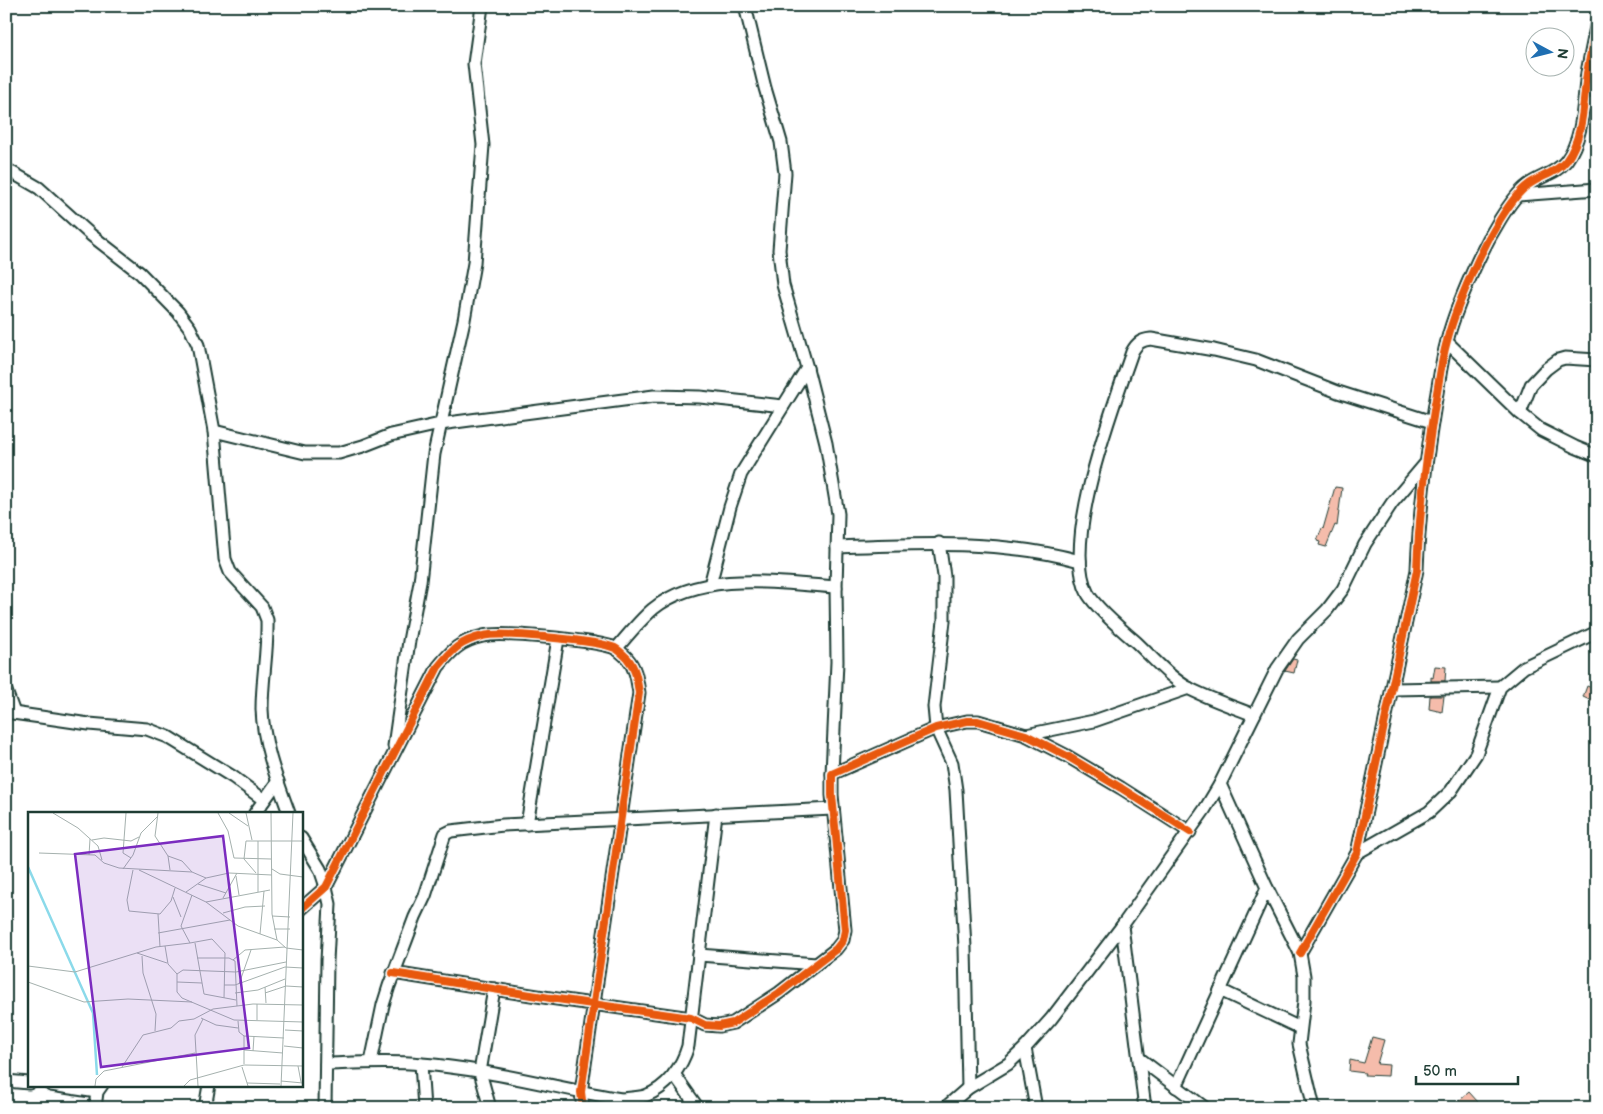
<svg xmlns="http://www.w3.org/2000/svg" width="1603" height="1114" font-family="'Balsamiq Sans',sans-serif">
<rect width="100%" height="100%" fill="#fff"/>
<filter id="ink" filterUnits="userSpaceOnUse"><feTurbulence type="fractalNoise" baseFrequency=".02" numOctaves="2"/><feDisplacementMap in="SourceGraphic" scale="10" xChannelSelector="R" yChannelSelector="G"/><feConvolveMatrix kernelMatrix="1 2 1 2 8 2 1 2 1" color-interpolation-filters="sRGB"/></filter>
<g filter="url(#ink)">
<g fill="#f5bcab" stroke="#1f3d34">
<path d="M 1335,487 L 1342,488 L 1337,526 L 1335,525 L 1326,547 L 1319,545 L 1320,542 L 1317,541 L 1322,528 L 1323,529 Z"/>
<path d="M 1293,659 L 1297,660 L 1294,673 L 1285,671 Z"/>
<path d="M 1435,666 L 1446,667 L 1445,681 L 1431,681 L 1431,677 L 1433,678 Z"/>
<path d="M 1587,686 L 1597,690 L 1597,696 L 1594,702 L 1583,697 Z"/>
<path d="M 1430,696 L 1444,696 L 1442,712 L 1429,709 Z"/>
<path d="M 1372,1037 L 1384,1040 L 1377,1064 L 1389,1065 L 1388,1076 L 1364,1075 L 1365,1073 L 1349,1071 L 1350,1060 L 1364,1063 Z"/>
<path d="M 1469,1092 L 1478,1102 L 1471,1108 L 1451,1108 Z"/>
</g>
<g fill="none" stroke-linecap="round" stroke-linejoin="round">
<g stroke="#1f3d34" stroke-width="15">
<g id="street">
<path d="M 745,6 L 765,88 L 781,142 L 785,173 L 779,250 L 783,285 L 807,368 L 826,443 L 838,514 L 836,587 L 837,662 L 832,774"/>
<path d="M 1584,103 L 1597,106"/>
<path d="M 6,169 L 39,188 L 91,235 L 140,273 L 178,312 L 190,328 L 198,345 L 214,431 L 225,559 L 230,572 L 262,607 L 267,620 C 268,650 262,679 262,709 C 263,744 277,780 289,813"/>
<path d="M 1518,195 L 1597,189"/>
<path d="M 1447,342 L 1520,413 L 1541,430 L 1575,447 L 1597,456"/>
<path d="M 1520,413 L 1531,385 L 1546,369 L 1558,360 L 1565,358 L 1597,360"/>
<path d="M 214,431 L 305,453 L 339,453 L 363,446 L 391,435 L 440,424 L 654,396 L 700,397 L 783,406"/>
<path d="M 939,543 L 944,576 L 944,621 L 934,707 L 936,728 L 952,763 L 956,790 L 965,947 L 968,1088"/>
<path d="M 837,547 C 919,544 999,539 1080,561"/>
<path d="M 710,585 L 730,507 L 741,474 L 807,368"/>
<path d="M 616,649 C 628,635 639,621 653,609 C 701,570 779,583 836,587"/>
<path d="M 1393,689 L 1500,687"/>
<path d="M 6,691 L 14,713"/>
<path d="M 6,712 L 89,724 L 147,729 L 168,737 L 233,777 L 264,800"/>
<path d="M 1254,715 C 1233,707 1210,699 1190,689 C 1170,678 1153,658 1136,642 C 1123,631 1096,607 1088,594 C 1060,543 1114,405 1132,352 C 1137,343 1141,340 1151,339 L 1214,350 L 1256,360 L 1338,392 L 1432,422"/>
<path d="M 1026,735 L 1094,721 L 1189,688"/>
<path d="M 394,746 L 409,641 L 420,582 L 434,454 L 464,320 L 474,263 L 483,145 L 474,64 L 482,6"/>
<path d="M 1220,784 L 1267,888 L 1300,953 L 1304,976 L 1304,1001 L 1299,1044 L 1314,1108"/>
<path d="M 255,813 L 278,781"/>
<path d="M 527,824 L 558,639"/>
<path d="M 301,838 L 320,869 L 326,887 L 330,904 L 327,961 L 325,1108"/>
<path d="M 1357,853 L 1429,812 L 1451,791 L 1476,754 L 1500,687 L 1524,667 L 1597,632"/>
<path d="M 301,909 L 326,887 L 438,667 C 452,650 460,641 483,636 C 501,631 599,641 615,648 C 619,650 624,655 627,658 C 636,668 637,680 639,693 L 581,1092 L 583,1108"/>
<path d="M 1122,926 L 1145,1108"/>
<path d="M 1300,953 L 1357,853 L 1417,570 C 1419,514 1426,459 1435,404 C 1439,383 1441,362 1447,341 C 1454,313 1466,286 1478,260 C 1488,239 1510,198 1528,185 C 1540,176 1557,173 1566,161 C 1584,137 1583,102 1587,73 C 1590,56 1594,39 1597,21"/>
<path d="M 699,955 L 816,964"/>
<path d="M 393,973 L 550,998 L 691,1018 L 705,1025 L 719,1026 L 733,1023 L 779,993 L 836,949 L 843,940 L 845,930 L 832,795 L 832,774 L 936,728 L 967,721 L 978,721 L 1026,735 L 1067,756 L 1121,788 L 1190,832"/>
<path d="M 1220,990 L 1300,1028"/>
<path d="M 1025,1048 L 1036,1108"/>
<path d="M 1140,1059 L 1205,1108"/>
<path d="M 371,1062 L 383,1005 L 389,986 L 415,917 L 425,896 L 445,834 L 451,831 L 503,825 L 833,809"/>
<path d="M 326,1064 C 358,1063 390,1061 422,1064 C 489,1069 555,1088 621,1099 C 629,1098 638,1098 645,1096 C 667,1088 682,1067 688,1046 L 716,814"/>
<path d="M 421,1064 L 424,1108"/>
<path d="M 674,1074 L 698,1108"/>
<path d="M 6,1081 L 29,1083"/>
<path d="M 51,1085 L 97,1092"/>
<path d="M 1176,1087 L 1267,888"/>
<path d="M 95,1108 L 97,1092 L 102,1085"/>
<path d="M 205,1108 L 209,1085"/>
<path d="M 490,1108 L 480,1072 L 494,989"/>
<path d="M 945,1108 L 968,1088 L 1008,1064 L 1025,1048 L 1051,1019 L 1122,926 L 1205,809 L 1220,784 L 1277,669 L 1298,639 L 1327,610 L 1343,589 L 1365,544 L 1392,503 L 1425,464"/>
</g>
</g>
<use href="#street" stroke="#fff" stroke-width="11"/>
<g stroke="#fff" stroke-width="11">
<g id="cycleway">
<path d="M 301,909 L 326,887 L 438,667 C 452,650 460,641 483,636 C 501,631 599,641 615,648 C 619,650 624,655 627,658 C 636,668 637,680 639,693 L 581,1092 L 583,1108"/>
<path d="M 1300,953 L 1357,853 L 1417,570 C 1419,514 1426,459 1435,404 C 1439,383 1441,362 1447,341 C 1454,313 1466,286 1478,260 C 1488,239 1510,198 1528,185 C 1540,176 1557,173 1566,161 C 1584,137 1583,102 1587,73 C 1590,56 1594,39 1597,21"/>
<path d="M 393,973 L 550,998 L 691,1018 L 705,1025 L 719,1026 L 733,1023 L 779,993 L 836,949 L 843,940 L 845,930 L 832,795 L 832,774 L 936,728 L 967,721 L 978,721 L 1026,735 L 1067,756 L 1121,788 L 1190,832"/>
</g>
</g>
<use href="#cycleway" stroke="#e8590c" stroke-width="8"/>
</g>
</g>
<g transform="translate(28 812)">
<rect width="275" height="275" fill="#fff"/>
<path fill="none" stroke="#8bdaea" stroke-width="2.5" d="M 0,55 L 65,201 L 69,263"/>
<path fill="none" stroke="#a5b1ae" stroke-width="1" d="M 25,1 L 50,16 L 70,34 L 74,48M 98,1 L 95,41 L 103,46M 130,1 L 127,24 L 140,44 L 142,58M 190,1 L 200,19 L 206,46 L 243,47M 201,1 L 220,14M 218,1 L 224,28M 243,1 L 244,102 L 249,128M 64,28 L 76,26 L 103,29 L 111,25M 11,41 L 67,43 L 76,51 L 91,56 L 164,60 L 178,66M 61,43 L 62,27M 140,44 L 154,49 L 164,60M 95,57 L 105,43 L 113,21 L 130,4M 244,57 L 252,62 L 275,65M 105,58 L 99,88 L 101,99 L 132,102 L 143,89 L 147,76M 111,58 L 178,90 L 210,114 L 249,128 L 258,136 L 275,138M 228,61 L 216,47 L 218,29 L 275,29M 208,64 L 211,83M 170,72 L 198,81M 158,80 L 178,66 L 201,61 L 244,63M 230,80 L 230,29M 164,83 L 153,114 L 162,131 L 184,127 L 197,141 L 196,186M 145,85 L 153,105M 195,86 L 209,61M 178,90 L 242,78M 195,101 L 217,95 L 237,94M 130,102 L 132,135M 244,104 L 262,105M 246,117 L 262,117M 130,121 L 202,108M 232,122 L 236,79M 167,131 L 176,182 L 208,188M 137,134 L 140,152 L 149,162M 109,141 L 139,151M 114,144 L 115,161 L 128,202 L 127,219M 169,146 L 201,146 L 207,149 L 209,194M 205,148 L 217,138 L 257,135M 258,150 L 208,160 L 155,158 L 149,162 L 149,180 L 154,186 L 206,208 L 275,210M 0,154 L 47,160 L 128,135 L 162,131M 0,170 L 56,190 L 100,187 L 164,190M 149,170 L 174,171M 211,172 L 223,138M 196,173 L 207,173 L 257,155 L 275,156M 237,175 L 238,191M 207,181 L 230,178 L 257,167M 237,181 L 258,174 L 275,175M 229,192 L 229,208M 173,206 L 188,213 L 210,216M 210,209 L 211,220 L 216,224 L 256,226M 257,218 L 275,219M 216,224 L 216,252M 256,234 L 275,236M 216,238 L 255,241M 225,239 L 226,224M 270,254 L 273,270M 94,255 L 115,223 L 143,216 L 151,209 L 166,207 L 185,197 L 225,192 L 275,193M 214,255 L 220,274M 253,269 L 275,271M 219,271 L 252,272M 67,274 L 68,267 L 76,259 L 167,241M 156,274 L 162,268 L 216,253 L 275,254M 170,274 L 167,223 L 175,207M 253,274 L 265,1"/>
<path fill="#7b2cbf" fill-opacity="0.15" stroke="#7b2cbf" stroke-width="2.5" d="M 195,24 L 221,236 L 73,255 L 47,42 Z"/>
<rect width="275" height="275" fill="none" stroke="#1f3d34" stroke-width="2.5"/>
</g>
<rect width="1603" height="1114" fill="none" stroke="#fff" stroke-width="25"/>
<rect x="12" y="12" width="1578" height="1089" fill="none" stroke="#1f3d34" stroke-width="2" filter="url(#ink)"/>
<g transform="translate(1550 52) rotate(97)"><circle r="24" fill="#ffffff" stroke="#a5b1ae"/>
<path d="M0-4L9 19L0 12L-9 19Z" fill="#1f6fb2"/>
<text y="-8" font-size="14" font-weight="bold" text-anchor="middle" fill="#1f3d34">N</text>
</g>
<path d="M1416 1076v8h102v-8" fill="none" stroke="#1f3d34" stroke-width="2.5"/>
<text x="1423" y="1076" font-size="15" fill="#1f3d34" stroke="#ffffff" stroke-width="4" paint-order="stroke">50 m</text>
</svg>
